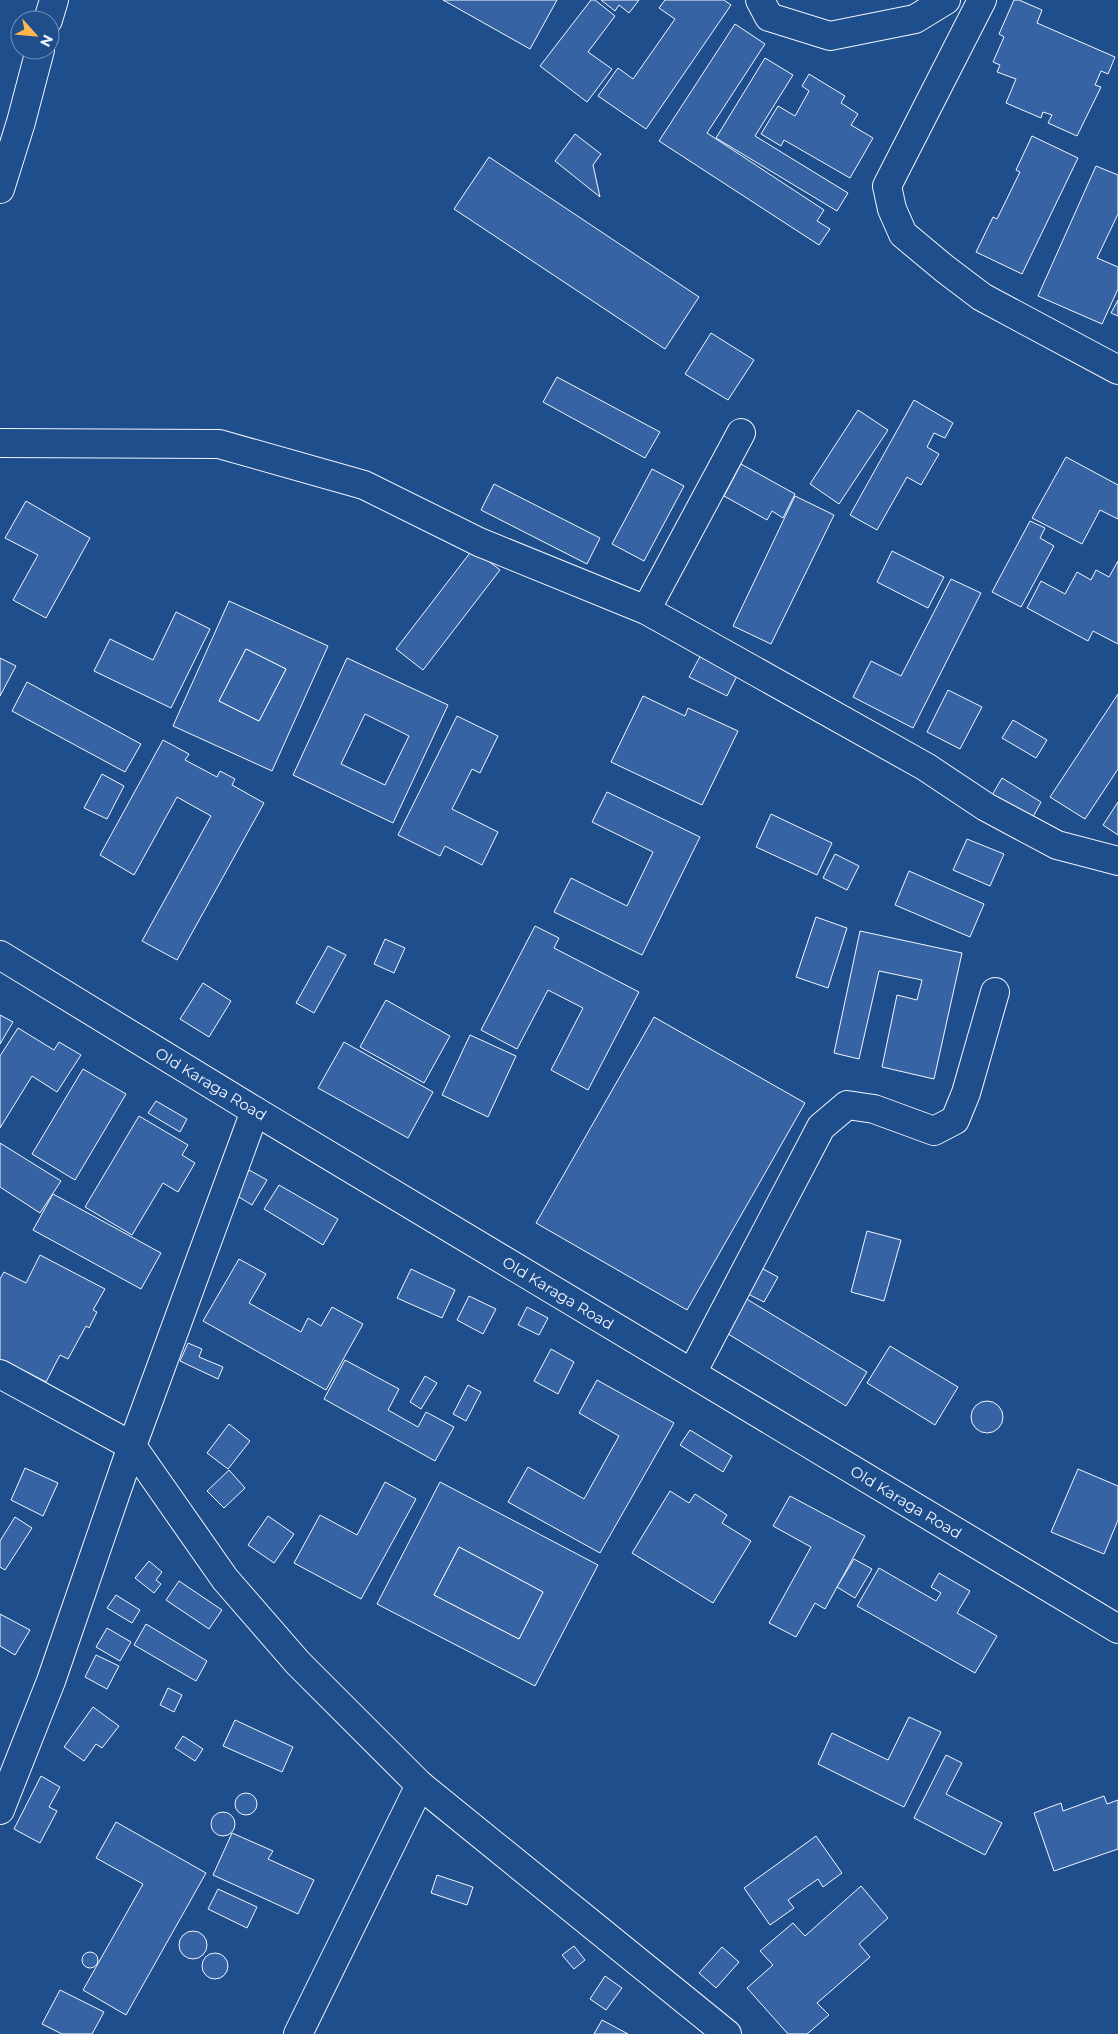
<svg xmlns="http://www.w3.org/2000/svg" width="1118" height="2034" font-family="Montserrat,sans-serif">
<rect width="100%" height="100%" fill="#1f4e8c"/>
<g fill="#3563a3" stroke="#f2f6ff" fill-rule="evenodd">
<path d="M 443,0 L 557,0 L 530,49 Z"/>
<path d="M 591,0 L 595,0 L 615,16 L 588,52 L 612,69 L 587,102 L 540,66 Z"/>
<path d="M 601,0 L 639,0 L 629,13 L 619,5 L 615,11 Z"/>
<path d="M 665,0 L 724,0 L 731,5 L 646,129 L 598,96 L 618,68 L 633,79 L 675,19 L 659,8 Z"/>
<path d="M 1014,0 L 1019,0 L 1042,10 L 1037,23 L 1115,57 L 1108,74 L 1101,71 L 1095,85 L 1101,87 L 1077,136 L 1048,123 L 1052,115 L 1043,112 L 1041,118 L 1006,103 L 1016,79 L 997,72 L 1000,65 L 993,62 L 1004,37 L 999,34 Z"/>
<path d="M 735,24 L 765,44 L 707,133 L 824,210 L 817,221 L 830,229 L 819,245 L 659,141 Z"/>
<path d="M 765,58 L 793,75 L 755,136 L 848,193 L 837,211 L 716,138 Z"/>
<path d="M 809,74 L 845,96 L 841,103 L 858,114 L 851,125 L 873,138 L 850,178 L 784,140 L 781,146 L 761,134 L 778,106 L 795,116 L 809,91 L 802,86 Z"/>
<path d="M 575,134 L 601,154 L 593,165 L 600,197 L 555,161 Z"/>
<path d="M 1032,136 L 1078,158 L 1022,274 L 976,252 L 993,217 L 997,219 L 1020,172 L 1016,170 Z"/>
<path d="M 489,157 L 699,297 L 665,349 L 454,209 Z"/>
<path d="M 1096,166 L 1118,175 L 1118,214 L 1097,258 L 1118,267 L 1118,289 L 1102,324 L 1038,296 Z"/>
<path d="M 1118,300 L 1118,316 L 1111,313 Z"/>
<path d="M 711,333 L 754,360 L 728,400 L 685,374 Z"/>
<path d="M 557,377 L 660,432 L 645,458 L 543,402 Z"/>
<path d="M 914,400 L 953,423 L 945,438 L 934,433 L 927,447 L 939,454 L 921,485 L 907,477 L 877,530 L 850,515 Z"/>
<path d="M 858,410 L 888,430 L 839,504 L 810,484 Z"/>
<path d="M 1066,457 L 1118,485 L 1118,519 L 1100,510 L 1082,544 L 1032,518 Z"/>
<path d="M 741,464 L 795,494 L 783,518 L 772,511 L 767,520 L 724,496 Z"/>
<path d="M 652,469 L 684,486 L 644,561 L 612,544 Z"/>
<path d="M 494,484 L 600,538 L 587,564 L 481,510 Z"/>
<path d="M 795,496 L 834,515 L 771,644 L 733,626 Z"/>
<path d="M 26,501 L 90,538 L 46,618 L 13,600 L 38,555 L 5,538 Z"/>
<path d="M 1030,521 L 1045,528 L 1040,538 L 1054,546 L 1021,607 L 992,592 Z"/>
<path d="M 473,549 L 500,570 L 423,670 L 396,649 Z"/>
<path d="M 892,551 L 944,577 L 928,608 L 877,582 Z"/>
<path d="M 1118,561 L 1118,644 L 1093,631 L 1088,641 L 1027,608 L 1041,581 L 1065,594 L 1077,572 L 1091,580 L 1096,570 L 1109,577 Z"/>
<path d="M 951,579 L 981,593 L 913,728 L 853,697 L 871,661 L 901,676 Z"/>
<path d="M 229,601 L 328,646 L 272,771 L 173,726 ZM 246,649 L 286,669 L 259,721 L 219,701 Z"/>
<path d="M 176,612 L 210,629 L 171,708 L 94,671 L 110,639 L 153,660 Z"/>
<path d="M 246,649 L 286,669 L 259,721 L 219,701 Z"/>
<path d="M 703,651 L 740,670 L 727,696 L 689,677 Z"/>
<path d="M 0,658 L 16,666 L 0,696 Z"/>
<path d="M 347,658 L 448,705 L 393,823 L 293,775 ZM 365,714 L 409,736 L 385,785 L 341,764 Z"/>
<path d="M 27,682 L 141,744 L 125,772 L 12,711 Z"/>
<path d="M 948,690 L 982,707 L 960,749 L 927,732 Z"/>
<path d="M 1118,694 L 1118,769 L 1085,819 L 1050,797 Z"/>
<path d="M 643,696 L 685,716 L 688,708 L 738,731 L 702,805 L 611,762 Z"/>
<path d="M 457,716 L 498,736 L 480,773 L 472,769 L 452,809 L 498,832 L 482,865 L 445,846 L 440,856 L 398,835 Z"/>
<path d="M 1013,720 L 1047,740 L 1036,758 L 1002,738 Z"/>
<path d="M 163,740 L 189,754 L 185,760 L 217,777 L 220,771 L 235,779 L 232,785 L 264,803 L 177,960 L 142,941 L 211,816 L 177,797 L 134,875 L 100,855 Z"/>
<path d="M 102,774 L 124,786 L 107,819 L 84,808 Z"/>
<path d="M 1002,778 L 1041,802 L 1028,826 L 988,802 Z"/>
<path d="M 607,792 L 700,837 L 642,955 L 554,912 L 571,878 L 627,906 L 653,852 L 592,822 Z"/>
<path d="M 1118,802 L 1118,835 L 1103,825 Z"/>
<path d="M 771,814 L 832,843 L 817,875 L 756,847 Z"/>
<path d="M 967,839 L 1004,854 L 990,886 L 953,870 Z"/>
<path d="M 835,854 L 859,866 L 847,890 L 823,878 Z"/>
<path d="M 909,871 L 984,904 L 970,937 L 895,905 Z"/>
<path d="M 816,917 L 847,928 L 828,988 L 796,977 Z"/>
<path d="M 535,926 L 559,938 L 554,948 L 639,992 L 588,1090 L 551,1070 L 583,1008 L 548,990 L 517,1049 L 481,1030 Z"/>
<path d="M 860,931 L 962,953 L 934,1079 L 882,1067 L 897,995 L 917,1000 L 922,980 L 879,971 L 859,1059 L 834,1053 Z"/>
<path d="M 385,939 L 405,948 L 394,973 L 374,964 Z"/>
<path d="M 328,946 L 346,955 L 314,1013 L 296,1003 Z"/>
<path d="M 203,983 L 231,1001 L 209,1037 L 180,1019 Z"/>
<path d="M 386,1000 L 450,1036 L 424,1083 L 360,1047 Z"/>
<path d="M 0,1015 L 13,1022 L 0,1044 Z"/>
<path d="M 654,1017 L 805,1103 L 687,1310 L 536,1223 Z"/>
<path d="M 18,1028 L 54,1050 L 59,1042 L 81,1055 L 57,1092 L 32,1076 L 0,1128 L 0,1056 Z"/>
<path d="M 470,1035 L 516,1056 L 488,1117 L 442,1095 Z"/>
<path d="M 344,1042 L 433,1092 L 408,1138 L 318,1088 Z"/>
<path d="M 83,1069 L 126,1094 L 75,1180 L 32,1154 Z"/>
<path d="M 156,1101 L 187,1119 L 180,1132 L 148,1113 Z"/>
<path d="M 139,1116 L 188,1145 L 182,1155 L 195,1163 L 178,1192 L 163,1183 L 132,1235 L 85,1207 Z"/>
<path d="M 0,1143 L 61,1181 L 40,1213 L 0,1187 Z"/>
<path d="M 249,1170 L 267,1180 L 252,1205 L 234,1194 Z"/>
<path d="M 279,1185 L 338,1219 L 323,1245 L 264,1209 Z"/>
<path d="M 53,1194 L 161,1253 L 141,1289 L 33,1230 Z"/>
<path d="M 867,1231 L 901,1240 L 884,1301 L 851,1292 Z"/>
<path d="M 40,1255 L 105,1289 L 93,1310 L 97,1312 L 89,1328 L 86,1326 L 68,1359 L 60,1355 L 46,1382 L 25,1371 L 23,1376 L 0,1364 L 0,1279 L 4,1272 L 26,1283 Z"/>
<path d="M 239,1259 L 266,1274 L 249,1303 L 301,1332 L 308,1318 L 321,1326 L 332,1307 L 363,1324 L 326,1390 L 203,1321 Z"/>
<path d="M 752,1263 L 778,1277 L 764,1302 L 738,1289 Z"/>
<path d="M 411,1269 L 455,1290 L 442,1318 L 397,1298 Z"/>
<path d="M 740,1295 L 867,1372 L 846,1406 L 720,1329 Z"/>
<path d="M 469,1296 L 496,1309 L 483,1334 L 457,1320 Z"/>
<path d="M 527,1307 L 548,1318 L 539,1335 L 518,1325 Z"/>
<path d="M 188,1343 L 202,1349 L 199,1357 L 223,1367 L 218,1379 L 180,1361 Z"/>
<path d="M 890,1346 L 958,1387 L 935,1425 L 867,1383 Z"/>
<path d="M 551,1349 L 574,1362 L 558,1394 L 534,1381 Z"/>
<path d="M 345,1360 L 399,1389 L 388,1410 L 418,1427 L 426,1412 L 454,1427 L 435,1461 L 324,1399 Z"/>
<path d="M 425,1376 L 437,1383 L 421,1409 L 410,1402 Z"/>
<path d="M 597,1380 L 674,1423 L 600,1553 L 508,1502 L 528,1467 L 584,1499 L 619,1436 L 579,1413 Z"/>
<path d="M 468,1385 L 481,1392 L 466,1421 L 453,1414 Z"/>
<circle cx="987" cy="1417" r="16"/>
<path d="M 229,1424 L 250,1441 L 228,1469 L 207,1453 Z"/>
<path d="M 690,1430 L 732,1456 L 723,1472 L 680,1445 Z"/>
<path d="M 25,1468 L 58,1483 L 43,1516 L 11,1500 Z"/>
<path d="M 1078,1469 L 1118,1486 L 1118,1520 L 1104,1554 L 1051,1532 Z"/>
<path d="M 229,1470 L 245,1488 L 224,1508 L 207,1491 Z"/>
<path d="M 385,1482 L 416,1499 L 361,1599 L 294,1563 L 320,1515 L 357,1535 Z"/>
<path d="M 440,1482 L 598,1565 L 535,1686 L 377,1604 ZM 459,1547 L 543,1592 L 519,1639 L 434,1595 Z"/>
<path d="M 670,1491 L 689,1503 L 695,1494 L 727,1515 L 722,1523 L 751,1541 L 713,1603 L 632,1553 Z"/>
<path d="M 790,1496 L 865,1536 L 825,1609 L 815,1603 L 796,1637 L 769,1623 L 811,1547 L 773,1526 Z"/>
<path d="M 268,1516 L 294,1534 L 274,1563 L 248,1545 Z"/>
<path d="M 15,1517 L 32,1528 L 5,1570 L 0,1567 L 0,1541 Z"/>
<path d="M 459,1547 L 543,1592 L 519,1639 L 434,1595 Z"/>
<path d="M 854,1559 L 872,1569 L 855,1598 L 837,1587 Z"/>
<path d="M 149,1561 L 162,1572 L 156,1580 L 161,1584 L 154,1593 L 135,1578 Z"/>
<path d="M 879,1568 L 936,1601 L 941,1593 L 931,1587 L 939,1573 L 970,1591 L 957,1613 L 997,1636 L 975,1673 L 857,1606 Z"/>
<path d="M 179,1581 L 222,1610 L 209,1629 L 166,1600 Z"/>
<path d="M 116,1595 L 140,1610 L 132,1623 L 107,1608 Z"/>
<path d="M 0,1614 L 30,1630 L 15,1655 L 0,1646 Z"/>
<path d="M 146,1624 L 207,1661 L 196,1681 L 134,1645 Z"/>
<path d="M 107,1628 L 131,1642 L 120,1661 L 96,1647 Z"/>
<path d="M 96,1655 L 119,1666 L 107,1689 L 85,1677 Z"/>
<path d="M 168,1688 L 182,1695 L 174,1712 L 160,1705 Z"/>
<path d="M 93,1707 L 119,1726 L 102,1748 L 96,1744 L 84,1761 L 64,1747 Z"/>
<path d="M 909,1717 L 941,1732 L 904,1807 L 818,1764 L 832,1733 L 888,1760 Z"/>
<path d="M 235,1720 L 293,1747 L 282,1772 L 223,1746 Z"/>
<path d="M 183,1736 L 203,1749 L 195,1761 L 175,1748 Z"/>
<path d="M 946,1755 L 962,1763 L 946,1794 L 1002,1823 L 985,1855 L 914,1818 Z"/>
<path d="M 41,1776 L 60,1787 L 49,1807 L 57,1811 L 40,1843 L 14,1829 Z"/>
<circle cx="246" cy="1804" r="11"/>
<path d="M 1104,1796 L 1107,1804 L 1118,1800 L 1118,1849 L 1054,1871 L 1034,1813 L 1061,1803 L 1063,1811 Z"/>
<circle cx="223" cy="1824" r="12"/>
<path d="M 116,1822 L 206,1873 L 126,2015 L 83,1990 L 143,1884 L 96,1858 Z"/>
<path d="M 232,1833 L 273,1851 L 268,1859 L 314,1880 L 298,1914 L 213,1875 Z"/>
<path d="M 816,1836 L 842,1873 L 823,1887 L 818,1879 L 788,1900 L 794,1908 L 770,1925 L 744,1888 Z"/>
<path d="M 437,1875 L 473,1887 L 467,1905 L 431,1893 Z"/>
<path d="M 861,1886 L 888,1918 L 859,1944 L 870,1957 L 817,2003 L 829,2015 L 807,2034 L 788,2034 L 747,1988 L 773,1965 L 760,1951 L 793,1923 L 805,1936 Z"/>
<path d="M 218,1889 L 257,1907 L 247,1928 L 208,1909 Z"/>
<circle cx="193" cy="1945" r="14"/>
<path d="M 574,1946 L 585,1960 L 574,1969 L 562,1955 Z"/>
<path d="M 722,1947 L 739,1962 L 716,1988 L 699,1973 Z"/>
<circle cx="90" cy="1960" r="8"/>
<circle cx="215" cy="1966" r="13"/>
<path d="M 605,1976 L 622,1988 L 606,2010 L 590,1999 Z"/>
<path d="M 60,1990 L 104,2012 L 92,2034 L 62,2034 L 42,2024 Z"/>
<path d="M 602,2020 L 628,2034 L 594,2034 Z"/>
</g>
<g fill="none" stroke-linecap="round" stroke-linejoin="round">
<g stroke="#f2f6ff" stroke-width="30">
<g id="street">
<path d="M 760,0 L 769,17 L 830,36 L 915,19 L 946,0"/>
<path d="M 982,0 L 887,186 L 892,209 L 903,234 L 945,269 L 982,297 L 1118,370"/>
<path d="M 48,20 L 54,0"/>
<path d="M 0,189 L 21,122 L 40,50"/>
<path d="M 0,443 L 219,444 L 364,485 L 479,542 L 646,610 L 926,767 L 986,807 L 1057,845 L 1118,861"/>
<path d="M 646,610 L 741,433"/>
<path d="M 692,1373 L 821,1127 L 847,1105 L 874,1109 L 934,1131 L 955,1120 L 966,1093 L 995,992"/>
<path d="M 0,1374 L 132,1446 L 225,1579 L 298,1663 L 420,1785 L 727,2034"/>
<path d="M 0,1810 L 51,1681 L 132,1446 L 255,1111"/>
<path d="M 298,2034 L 420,1785"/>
</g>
</g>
<g stroke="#f2f6ff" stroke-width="30">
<path id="secondary" d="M 0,955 L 255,1111 L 1118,1629"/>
</g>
<use href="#street" stroke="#1f4e8c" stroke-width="28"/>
<use href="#secondary" stroke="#1f4e8c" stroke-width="28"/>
</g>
<g text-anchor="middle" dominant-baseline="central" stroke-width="4" stroke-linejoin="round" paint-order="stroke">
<g font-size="15" fill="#f2f6ff" stroke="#1f4e8c">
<text transform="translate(211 1084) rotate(31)">Old Karaga Road</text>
<text transform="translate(558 1293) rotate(31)">Old Karaga Road</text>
<text transform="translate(906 1502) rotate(31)">Old Karaga Road</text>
</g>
</g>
<g transform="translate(35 35) rotate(117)"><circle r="24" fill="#1f4e8c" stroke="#7391ba"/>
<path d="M0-4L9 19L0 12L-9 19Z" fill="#ffb74d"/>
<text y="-8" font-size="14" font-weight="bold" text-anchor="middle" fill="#f2f6ff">N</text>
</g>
</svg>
